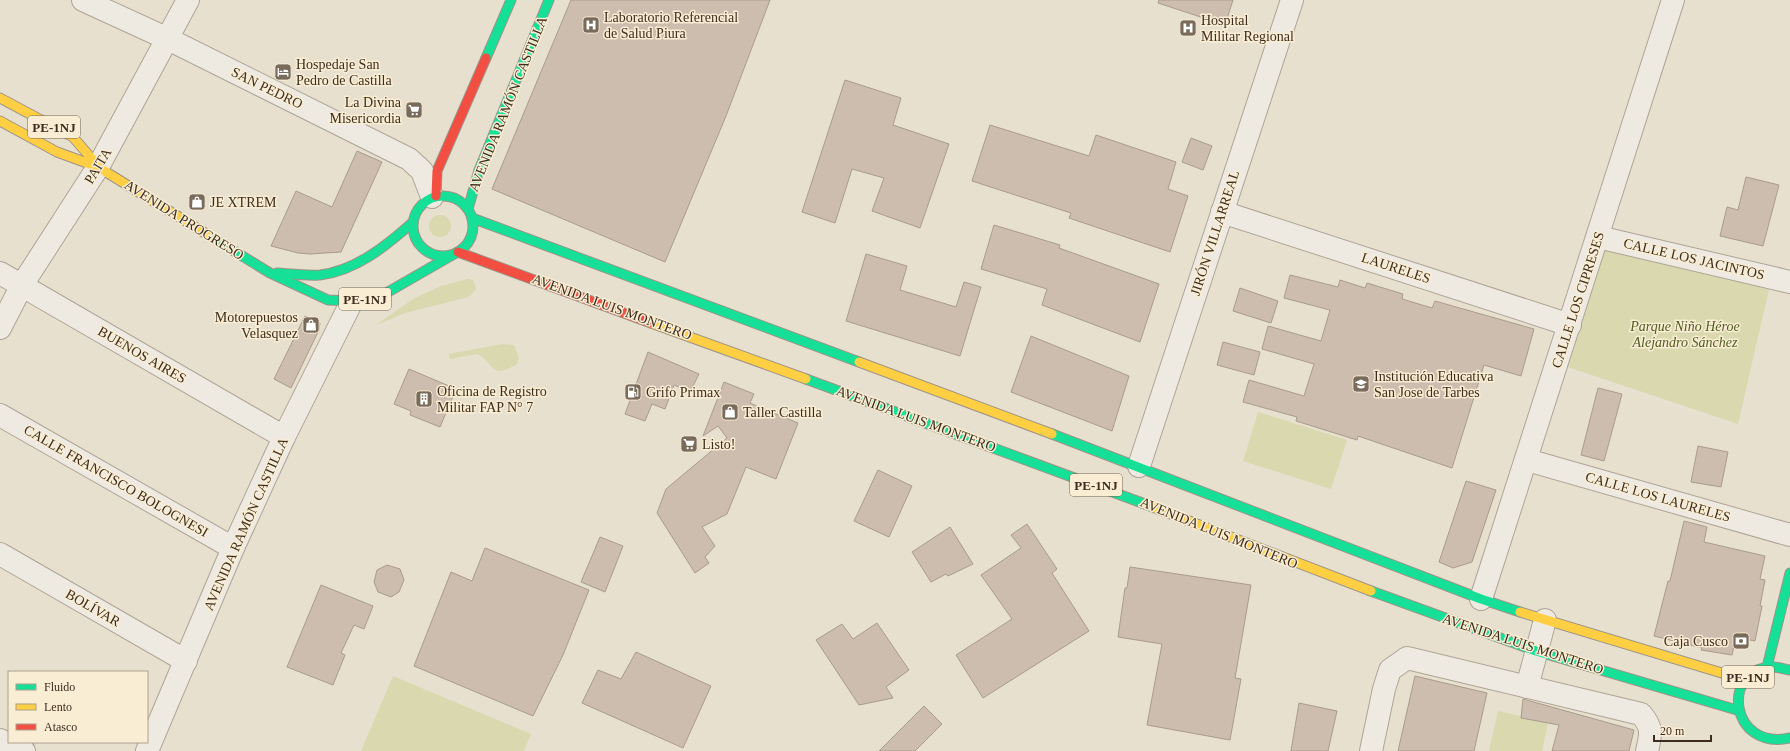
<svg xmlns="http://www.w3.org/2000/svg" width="1790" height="751" font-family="'Times New Roman',serif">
<rect width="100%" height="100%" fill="#e8e0ce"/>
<g fill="#d9d8af">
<circle cx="440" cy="226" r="11"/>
<path d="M 1600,246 L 1770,285 L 1738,424 L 1562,365 Z"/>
<path d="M 468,279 L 473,280 L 476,289 L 469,297 L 405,313 L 376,325 L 413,299 L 441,286 Z"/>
<path d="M 502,344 L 514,345 L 519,358 L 517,364 C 489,381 494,361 477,354 L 450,359 L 449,356 L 449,354 Z"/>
<path d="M 1258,412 L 1347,440 L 1331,489 L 1243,461 Z"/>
<path d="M 393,676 L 531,734 L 524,751 L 361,751 Z"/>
<path d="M 1498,711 L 1548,722 L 1542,751 L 1489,751 Z"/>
</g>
<g fill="#ccbdaf" stroke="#a99b8d">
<path d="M 571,0 L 770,0 L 726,116 L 665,262 L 492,189 Z"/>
<path d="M 1159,0 L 1233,0 L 1225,25 L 1158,3 Z"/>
<path d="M 845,80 L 901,98 L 893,125 L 949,144 L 920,228 L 872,211 L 884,178 L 852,169 L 835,223 L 802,212 Z"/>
<path d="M 990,125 L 1089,156 L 1096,135 L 1176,162 L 1168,189 L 1188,196 L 1170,252 L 1069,218 L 1071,213 L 972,181 Z"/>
<path d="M 1191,138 L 1212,146 L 1203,170 L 1182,162 Z"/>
<path d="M 357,151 L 382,162 L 341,252 L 310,254 L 298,253 L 271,246 L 296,191 L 332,207 Z"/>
<path d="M 1746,177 L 1779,185 L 1763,246 L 1720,236 L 1727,207 L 1738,210 Z"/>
<path d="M 994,225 L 1060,245 L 1059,248 L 1159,284 L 1140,342 L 1042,305 L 1047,289 L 981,269 Z"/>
<path d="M 866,254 L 907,266 L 900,290 L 956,307 L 964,282 L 981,287 L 960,356 L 846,321 Z"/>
<path d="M 1290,275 L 1338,287 L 1340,280 L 1365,288 L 1367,283 L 1403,294 L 1402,299 L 1432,308 L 1435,301 L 1534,329 L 1521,376 L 1484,365 L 1452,468 L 1358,436 L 1357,440 L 1296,421 L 1297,417 L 1243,402 L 1249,380 L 1304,396 L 1314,364 L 1262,349 L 1268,326 L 1321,341 L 1330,310 L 1284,298 Z"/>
<path d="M 1240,288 L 1278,301 L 1271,323 L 1233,311 Z"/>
<path d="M 305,316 L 320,323 L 319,330 L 291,388 L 274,379 Z"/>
<path d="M 1031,336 L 1129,376 L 1112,431 L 1011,392 Z"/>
<path d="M 1223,342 L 1260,352 L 1254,375 L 1217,365 Z"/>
<path d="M 648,352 L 699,374 L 690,392 L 674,385 L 665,409 L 652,404 L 645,421 L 625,414 Z"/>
<path d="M 409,369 L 449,386 L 446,391 L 454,394 L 440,427 L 410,415 L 411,411 L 394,404 Z"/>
<path d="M 724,382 L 754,394 L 750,403 L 798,423 L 776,479 L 746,467 L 727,514 L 702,527 L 715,546 L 705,557 L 709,563 L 695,573 L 657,513 L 666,489 L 727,438 L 718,426 L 703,436 Z"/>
<path d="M 1598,388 L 1622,394 L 1604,461 L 1581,455 Z"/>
<path d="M 1698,446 L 1728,452 L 1721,487 L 1691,482 Z"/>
<path d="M 878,470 L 912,486 L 889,537 L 854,521 Z"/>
<path d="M 1466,481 L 1496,490 L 1472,562 L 1453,568 L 1439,562 Z"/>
<path d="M 1684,521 L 1707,527 L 1704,542 L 1765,556 L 1760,579 L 1765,580 L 1760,606 L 1762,606 L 1755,641 L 1740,638 L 1738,647 L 1734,646 L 1732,655 L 1701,650 L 1702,648 L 1654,636 L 1668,581 L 1670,581 Z"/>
<path d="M 1027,524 L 1057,569 L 1052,573 L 1089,631 L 983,698 L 956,655 L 1012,619 L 981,575 L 1021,548 L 1011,535 Z"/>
<path d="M 950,527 L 973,564 L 948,576 L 946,574 L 931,582 L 912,552 Z"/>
<path d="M 600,537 L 623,546 L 605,592 L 581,582 Z"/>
<path d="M 485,548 L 589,590 L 563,655 L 533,716 L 414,666 L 451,572 L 472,581 Z"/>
<path d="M 387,565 L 400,569 L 404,580 L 399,592 L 391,597 L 378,592 L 374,582 L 377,570 Z"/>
<path d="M 1130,567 L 1251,585 L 1235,678 L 1241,679 L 1230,740 L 1147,725 L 1162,644 L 1118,637 L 1125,588 L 1127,588 Z"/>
<path d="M 321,585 L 373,606 L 364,629 L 354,625 L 341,653 L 345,655 L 333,685 L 287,667 Z"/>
<path d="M 877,623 L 909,670 L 886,687 L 893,698 L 859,705 L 816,640 L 842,624 L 853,639 Z"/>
<path d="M 636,652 L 711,686 L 683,748 L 582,703 L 598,670 L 621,679 Z"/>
<path d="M 1415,676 L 1487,693 L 1474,751 L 1398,751 Z"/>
<path d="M 1523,699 L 1634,730 L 1629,751 L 1552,751 L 1559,725 L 1521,718 Z"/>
<path d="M 1299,703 L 1337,711 L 1328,751 L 1291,751 Z"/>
<path d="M 924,706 L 942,724 L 915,751 L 879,751 Z"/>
</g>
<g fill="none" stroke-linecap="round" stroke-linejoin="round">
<g stroke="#ada497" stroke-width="24">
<g id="street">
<path d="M 83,0 L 168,39 L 409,159 L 422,171 L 432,197"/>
<path d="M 1222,212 L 1570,325"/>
<path d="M 1598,237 L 1790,282"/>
<path d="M 0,273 L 284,437"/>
<path d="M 0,328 L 22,285 L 98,167 L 188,0"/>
<path d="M 0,415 L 233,548"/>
<path d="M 1527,460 L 1790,535"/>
<path d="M 1139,466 L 1292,0"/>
<path d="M 0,554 L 186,661"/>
<path d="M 1481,599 L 1673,0"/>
<path d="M 1527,687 L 1545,620"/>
<path d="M 0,740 L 24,751"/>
<path d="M 147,751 L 233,548 L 284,437 L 352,301"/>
<path d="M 1371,751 L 1384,689 L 1390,670 L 1407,658 L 1641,714 C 1653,728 1651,734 1647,751"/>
</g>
</g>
<g stroke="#9d9487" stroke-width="11">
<g id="fast">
<path d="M 486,58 L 511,0"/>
<circle cx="443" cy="226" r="30"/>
<path d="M 468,209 L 479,170 L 549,0"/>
<path d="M 472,218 L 859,362"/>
<path d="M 208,235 L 270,273 L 328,300 L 352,301 L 381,296 L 454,254"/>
<path d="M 277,273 C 291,274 306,276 320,275 C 355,271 386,246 412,223"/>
<path d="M 806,379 L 1145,504"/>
<path d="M 1052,434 L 1481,599 L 1520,612"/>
<path d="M 1371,591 L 1536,651 L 1737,710"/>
<path d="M 1767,667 L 1790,573"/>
<path d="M 1790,670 C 1784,669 1778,667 1772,667 C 1721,668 1729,751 1790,738"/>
</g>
</g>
<g stroke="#9d9487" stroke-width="11">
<g id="slow">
<path d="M 0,98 L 73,137 L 98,166"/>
<path d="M 0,121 L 57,152 L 98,167 L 208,235"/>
<path d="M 651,323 L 806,379"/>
<path d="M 859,362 L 1052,434"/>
<path d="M 1145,504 L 1371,591"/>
<path d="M 1520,612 L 1745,680"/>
</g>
</g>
<g stroke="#9d9487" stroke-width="11">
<g id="jam">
<path d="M 436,196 L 437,171 L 486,58"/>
<path d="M 458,252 L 651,323"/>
</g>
</g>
<use href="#street" stroke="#efeae1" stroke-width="22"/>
<use href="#fast" stroke="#16e098" stroke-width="9"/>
<use href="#slow" stroke="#ffcf43" stroke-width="9"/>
<use href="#jam" stroke="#f24e42" stroke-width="9"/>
</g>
<defs>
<g id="hospital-square" transform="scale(0.9)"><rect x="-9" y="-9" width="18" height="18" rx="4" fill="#796b5b" stroke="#f9edd4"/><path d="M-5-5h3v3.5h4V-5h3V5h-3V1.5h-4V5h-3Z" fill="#fff"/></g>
<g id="hotel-square" transform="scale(0.9)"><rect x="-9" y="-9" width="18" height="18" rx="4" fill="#796b5b" stroke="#f9edd4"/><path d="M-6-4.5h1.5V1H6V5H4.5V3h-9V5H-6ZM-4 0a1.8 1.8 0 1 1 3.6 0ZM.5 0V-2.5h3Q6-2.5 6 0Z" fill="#fff"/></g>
<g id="supermarket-square" transform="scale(0.9)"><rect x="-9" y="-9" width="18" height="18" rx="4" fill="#796b5b" stroke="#f9edd4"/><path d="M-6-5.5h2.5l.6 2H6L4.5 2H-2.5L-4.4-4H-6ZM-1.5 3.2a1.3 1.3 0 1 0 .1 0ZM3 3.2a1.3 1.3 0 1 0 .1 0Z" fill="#fff"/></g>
<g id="shop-square" transform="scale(0.9)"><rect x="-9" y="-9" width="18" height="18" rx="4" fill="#796b5b" stroke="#f9edd4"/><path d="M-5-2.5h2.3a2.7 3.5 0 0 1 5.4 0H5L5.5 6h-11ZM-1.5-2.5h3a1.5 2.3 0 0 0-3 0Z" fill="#fff"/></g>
<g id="school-square" transform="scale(0.9)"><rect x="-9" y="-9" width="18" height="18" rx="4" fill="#796b5b" stroke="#f9edd4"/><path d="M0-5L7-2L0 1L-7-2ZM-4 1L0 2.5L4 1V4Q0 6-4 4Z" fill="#fff"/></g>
<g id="fuel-square" transform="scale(0.9)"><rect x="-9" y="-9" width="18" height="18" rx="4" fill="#796b5b" stroke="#f9edd4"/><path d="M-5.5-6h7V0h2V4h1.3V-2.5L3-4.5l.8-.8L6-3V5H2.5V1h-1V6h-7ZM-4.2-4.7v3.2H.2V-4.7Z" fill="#fff"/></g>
<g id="building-square" transform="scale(0.9)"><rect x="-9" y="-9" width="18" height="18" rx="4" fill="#796b5b" stroke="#f9edd4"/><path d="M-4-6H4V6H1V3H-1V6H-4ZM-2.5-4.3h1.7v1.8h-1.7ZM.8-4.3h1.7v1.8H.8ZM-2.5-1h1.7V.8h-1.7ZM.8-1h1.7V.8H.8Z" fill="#fff"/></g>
<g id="bank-square" transform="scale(0.9)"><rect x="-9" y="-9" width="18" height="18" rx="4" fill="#796b5b" stroke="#f9edd4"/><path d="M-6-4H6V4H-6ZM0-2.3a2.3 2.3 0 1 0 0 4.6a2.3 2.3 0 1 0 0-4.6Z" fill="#fff"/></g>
</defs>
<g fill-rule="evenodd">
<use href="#hospital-square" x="591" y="25"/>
<use href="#hospital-square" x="1188" y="28"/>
<use href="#hotel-square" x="283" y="72"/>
<use href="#supermarket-square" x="414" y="110"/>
<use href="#shop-square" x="197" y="202"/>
<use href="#shop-square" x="311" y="325"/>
<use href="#school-square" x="1361" y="384"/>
<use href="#fuel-square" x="633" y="392"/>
<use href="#building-square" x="424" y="399"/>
<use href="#shop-square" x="730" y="412"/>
<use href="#supermarket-square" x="689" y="444"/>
<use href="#bank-square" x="1741" y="641"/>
</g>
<g text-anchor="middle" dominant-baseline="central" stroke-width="3" stroke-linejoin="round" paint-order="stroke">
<g fill="#f9edd4" stroke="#756654" stroke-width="1">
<rect x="28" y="116" width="52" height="22" rx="3"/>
<rect x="339" y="288" width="52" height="22" rx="3"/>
<rect x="1070" y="474" width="52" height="22" rx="3"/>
<rect x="1722" y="666" width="52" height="22" rx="3"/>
</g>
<g font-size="13" font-weight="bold" fill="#3d2c1d">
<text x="54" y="127">PE-1NJ</text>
<text x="365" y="299">PE-1NJ</text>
<text x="1096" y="485">PE-1NJ</text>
<text x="1748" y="677">PE-1NJ</text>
</g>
<g font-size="14" fill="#3d2c1d" stroke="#f9edd4" text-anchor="start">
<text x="604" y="17">Laboratorio Referencial<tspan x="604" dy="16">de Salud Piura</tspan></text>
<text x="1201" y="20">Hospital<tspan x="1201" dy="16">Militar Regional</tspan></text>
<text x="296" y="64">Hospedaje San<tspan x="296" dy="16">Pedro de Castilla</tspan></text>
<text x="401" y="102" text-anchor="end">La Divina<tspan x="401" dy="16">Misericordia</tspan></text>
<text x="210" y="202">JE XTREM</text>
<text x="298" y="317" text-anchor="end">Motorepuestos<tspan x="298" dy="16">Velasquez</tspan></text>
<text x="1374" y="376">Institución Educativa<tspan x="1374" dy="16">San Jose de Tarbes</tspan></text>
<text x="437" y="391">Oficina de Registro<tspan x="437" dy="16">Militar FAP N° 7</tspan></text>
<text x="646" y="392">Grifo Primax</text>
<text x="743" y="412">Taller Castilla</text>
<text x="702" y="444">Listo!</text>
<text x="1728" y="641" text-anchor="end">Caja Cusco</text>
</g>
<g font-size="14" fill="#3d2c1d" stroke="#f9edd4">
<text transform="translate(267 88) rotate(26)">SAN PEDRO</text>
<text transform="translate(508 104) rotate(-68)">AVENIDA RAMÓN CASTILLA</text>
<text transform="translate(98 166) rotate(-59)">PAITA</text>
<text transform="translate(184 220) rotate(32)">AVENIDA PROGRESO</text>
<text transform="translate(1215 233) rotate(-72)">JIRÓN VILLARREAL</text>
<text transform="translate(1694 259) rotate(13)">CALLE LOS JACINTOS</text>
<text transform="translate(1396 268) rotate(18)">LAURELES</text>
<text transform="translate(1578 300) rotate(-72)">CALLE LOS CIPRESES</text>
<text transform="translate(612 307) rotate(20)">AVENIDA LUIS MONTERO</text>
<text transform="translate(142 355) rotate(30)">BUENOS AIRES</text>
<text transform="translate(916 419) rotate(20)">AVENIDA LUIS MONTERO</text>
<text transform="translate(116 481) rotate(30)">CALLE FRANCISCO BOLOGNESI</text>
<text transform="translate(1658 497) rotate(16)">CALLE LOS LAURELES</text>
<text transform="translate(246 524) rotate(-66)">AVENIDA RAMÓN CASTILLA</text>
<text transform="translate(1219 533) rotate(22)">AVENIDA LUIS MONTERO</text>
<text transform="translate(93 608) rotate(30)">BOLÍVAR</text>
<text transform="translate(1523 644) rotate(18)">AVENIDA LUIS MONTERO</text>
</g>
<g font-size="14" font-style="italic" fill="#4f5c22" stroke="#f9edd4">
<text x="1685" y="326">Parque Niño Héroe<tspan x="1685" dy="16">Alejandro Sánchez</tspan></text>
</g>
</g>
<rect x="8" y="671" width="140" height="72" fill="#f9edd4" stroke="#aea08b"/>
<rect x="16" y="684" width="20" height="6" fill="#16e098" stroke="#aea08b"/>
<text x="44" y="691" font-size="12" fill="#3d2c1d">Fluido</text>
<rect x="16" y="704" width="20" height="6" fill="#ffcf43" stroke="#aea08b"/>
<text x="44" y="711" font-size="12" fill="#3d2c1d">Lento</text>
<rect x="16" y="724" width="20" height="6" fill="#f24e42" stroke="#aea08b"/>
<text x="44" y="731" font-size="12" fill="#3d2c1d">Atasco</text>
<path d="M1654 735v6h57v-6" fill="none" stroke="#3d2c1d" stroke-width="2"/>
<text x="1660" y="735" font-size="12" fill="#3d2c1d" stroke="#f9edd4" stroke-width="3" paint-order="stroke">20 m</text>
</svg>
